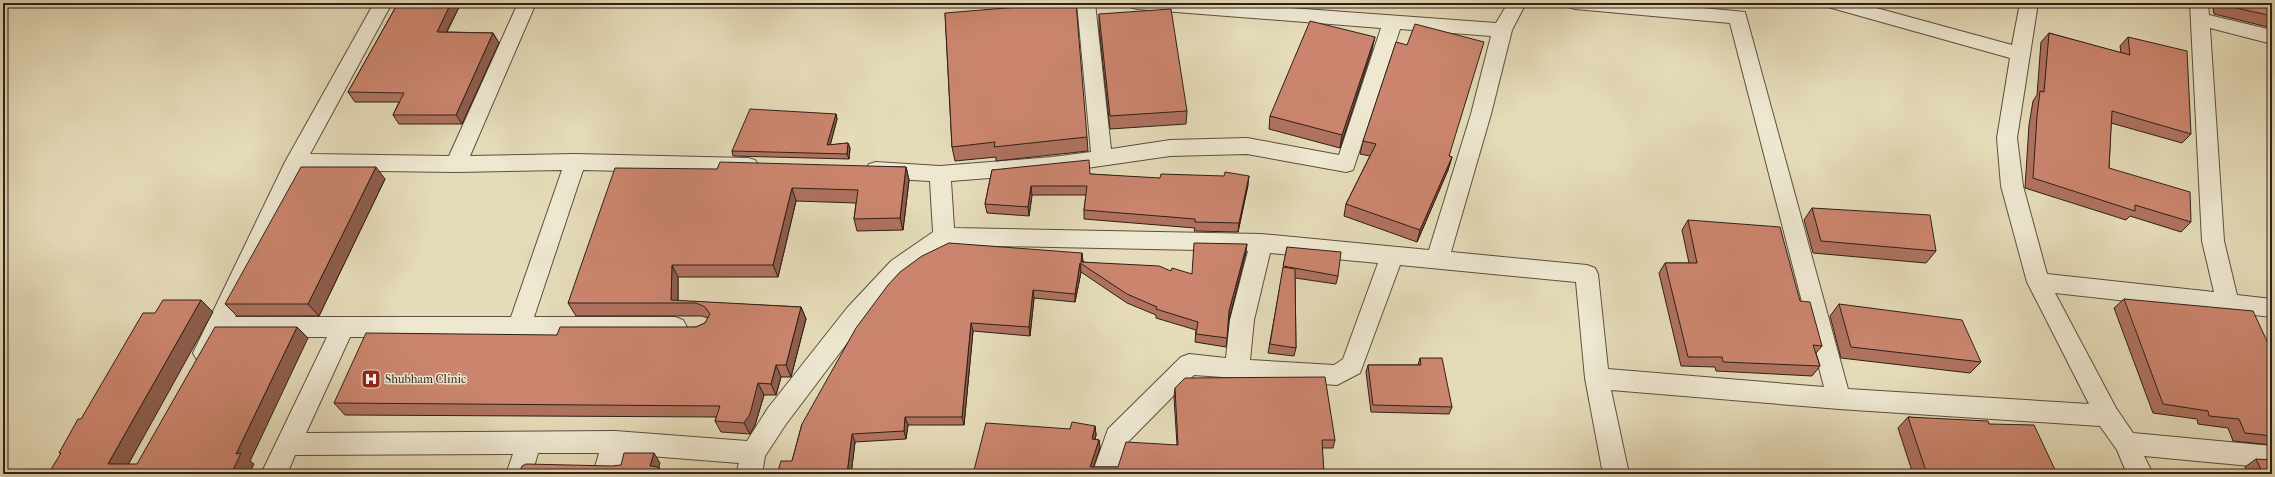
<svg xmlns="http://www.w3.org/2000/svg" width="2275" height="477" font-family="'IM FELL French Canon',serif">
<rect width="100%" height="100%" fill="#e5dbb8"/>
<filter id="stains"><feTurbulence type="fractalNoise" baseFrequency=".005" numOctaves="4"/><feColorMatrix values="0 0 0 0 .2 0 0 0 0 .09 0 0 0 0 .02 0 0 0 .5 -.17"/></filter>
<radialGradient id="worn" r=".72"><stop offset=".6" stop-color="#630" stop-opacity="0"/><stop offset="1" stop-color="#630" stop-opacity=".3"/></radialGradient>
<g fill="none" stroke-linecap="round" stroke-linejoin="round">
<g stroke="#5c4e40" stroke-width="2">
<path id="street" d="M 374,3 L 392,3 L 310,154 L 449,156 L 518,3 L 536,3 L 470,156 L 575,154 L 748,158 L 755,160 L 759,166 L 755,172 L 748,174 L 583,170 L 534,317 L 675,317 L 683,320 L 687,327 L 683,334 L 675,337 L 350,337 L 306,433 L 615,431 L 747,441 L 768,408 L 847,308 L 891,261 L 933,232 L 930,181 L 876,178 L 869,176 L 865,170 L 869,164 L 876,162 L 940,166 L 1052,157 L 1091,152 L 1077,3 L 1095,3 L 1111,149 L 1170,140 L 1247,138 L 1339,155 L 1381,28 L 1137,9 L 1130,7 L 1128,3 L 1223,3 L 1496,23 L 1508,3 L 1526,3 L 1512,30 L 1491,114 L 1451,252 L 1587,265 L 1595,268 L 1598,274 L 1608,369 L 1824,387 L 1730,23 L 1575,9 L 1568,7 L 1566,3 L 1649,3 L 1745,12 L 1848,389 L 2089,404 L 2027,282 L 2001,186 L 1997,138 L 2010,58 L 1828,7 L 1826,3 L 1858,3 L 2012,45 L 2020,3 L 2038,3 L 2017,138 L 2023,186 L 2047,274 L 2214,292 L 2202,241 L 2190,3 L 2208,3 L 2209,15 L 2272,30 L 2272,44 L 2210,28 L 2224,241 L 2237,295 L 2272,299 L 2272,317 L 2055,293 L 2116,408 L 2133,433 L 2272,446 L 2272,468 L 2144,456 L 2153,474 L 2127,474 L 2117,450 L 2100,426 L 1839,409 L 1611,390 L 1629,474 L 1603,474 L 1585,378 L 1576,282 L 1400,265 L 1360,373 L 1337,385 L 1194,375 L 1127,443 L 1118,474 L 1092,474 L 1108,429 L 1181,357 L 1189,354 L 1226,358 L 1230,320 L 1248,251 L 948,245 L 907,273 L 863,322 L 786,424 L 765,456 L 762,474 L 736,474 L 739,463 L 624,454 L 619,474 L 593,474 L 599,453 L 538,453 L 532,474 L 506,474 L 513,454 L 295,455 L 287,474 L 261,474 L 327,337 L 226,337 L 213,360 L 205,363 L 197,360 L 193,353 L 285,162 ZM 1400,29 L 1491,36 L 1471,114 L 1429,250 L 1261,234 L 954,228 L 951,181 L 1052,173 L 1170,156 L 1247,154 L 1346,172 L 1353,170 ZM 302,170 L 456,172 L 562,170 L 511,317 L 235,317 ZM 1270,253 L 1378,263 L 1343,359 L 1334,365 L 1250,360 L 1254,320 Z"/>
</g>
<use href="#street" fill="#eee8d1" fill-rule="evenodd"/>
</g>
<g fill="#af725f" stroke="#2f1f18">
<path d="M 398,3 L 461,3 L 447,32 L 493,33 L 499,43 L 462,124 L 399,124 L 393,115 L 399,102 L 355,102 L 348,92 Z"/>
<path d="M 2212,3 L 2272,3 L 2272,28 L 2214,14 Z"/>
<path d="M 945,13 L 1087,137 L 1088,151 L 996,161 L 996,157 L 955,161 L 952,147 Z"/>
<path d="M 1099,14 L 1187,111 L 1186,124 L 1110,129 L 1099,27 Z"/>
<path d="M 2049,33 L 2121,53 L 2120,46 L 2128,37 L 2191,134 L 2182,143 L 2111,123 L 2109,168 L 2191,222 L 2181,232 L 2130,216 L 2126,220 L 2025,188 L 2029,125 L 2033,101 L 2037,95 L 2041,42 Z"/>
<path d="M 1407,45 L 1449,156 L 1452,157 L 1448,170 L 1417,242 L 1344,216 L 1346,204 L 1370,156 L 1360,154 L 1363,141 Z"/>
<path d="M 1372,50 L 1340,148 L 1269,129 L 1270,116 Z"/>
<path d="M 836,114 L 837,119 L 830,145 L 848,143 L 850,148 L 849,159 L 733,156 L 732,151 Z"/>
<path d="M 906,167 L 909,180 L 903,230 L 857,231 L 854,219 L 856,203 L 796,201 L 778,277 L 678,277 L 678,301 L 801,307 L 806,319 L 791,377 L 781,377 L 776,395 L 764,395 L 755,425 L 750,434 L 721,432 L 715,421 L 716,417 L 345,415 L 334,403 L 557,335 L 696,327 L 705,323 L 708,318 L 702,316 L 576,316 L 568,303 L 717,169 Z"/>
<path d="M 992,170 L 1090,174 L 1248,185 L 1238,232 L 1194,231 L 1195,228 L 1084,219 L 1084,210 L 1086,195 L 1032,195 L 1029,216 L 987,213 L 985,204 Z"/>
<path d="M 385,179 L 319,316 L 237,316 L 225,304 Z"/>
<path d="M 1812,208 L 1936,251 L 1926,263 L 1813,253 L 1804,220 Z"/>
<path d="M 1688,220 L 1800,301 L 1822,346 L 1816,353 L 1820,366 L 1812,376 L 1716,371 L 1715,367 L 1681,366 L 1659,273 L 1665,263 L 1689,263 L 1682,230 Z"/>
<path d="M 1287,247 L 1338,276 L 1336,284 L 1295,278 L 1296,348 L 1294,356 L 1268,353 Z"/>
<path d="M 1246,252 L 1229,320 L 1226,347 L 1195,342 L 1196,330 L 1156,318 L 1156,315 L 1127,303 L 1081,272 L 1075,302 L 1034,298 L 1030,336 L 973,331 L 964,425 L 908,425 L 906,439 L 855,442 L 851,474 L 777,474 L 792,461 L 802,424 L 1082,253 L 1083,262 L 1192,274 Z"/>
<path d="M 2124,299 L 2272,352 L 2272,445 L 2233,441 L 2228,428 L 2198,424 L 2197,419 L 2153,413 L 2114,308 Z"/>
<path d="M 1839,304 L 1981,362 L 1970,373 L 1841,358 L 1830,316 Z"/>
<path d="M 1420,358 L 1452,407 L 1449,414 L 1371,412 L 1366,372 L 1368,365 L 1418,365 Z"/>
<path d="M 1175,388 L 1335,440 L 1333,448 L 1322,448 L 1324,474 L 973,474 L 1070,429 L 1095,426 L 1096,435 L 1095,439 L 1099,440 L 1100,448 L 1093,467 L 1118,467 L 1177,445 L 1174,397 Z"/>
<path d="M 1908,417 L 1989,424 L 2057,474 L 1913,474 L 1898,428 Z"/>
<path d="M 2256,459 L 2272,474 L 2248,474 L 2245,467 Z"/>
</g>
<g fill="#8e5d4d" stroke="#2f1f18">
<path d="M 451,3 L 461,3 L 442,41 L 437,32 Z"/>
<path d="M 493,33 L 499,43 L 462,124 L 456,115 Z"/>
<path d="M 1375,37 L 1372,50 L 1340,148 L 1342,135 Z"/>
<path d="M 836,114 L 837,119 L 829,150 L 827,145 Z"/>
<path d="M 848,143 L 850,148 L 849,159 L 847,154 Z"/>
<path d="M 1452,157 L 1448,170 L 1417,242 L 1420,230 Z"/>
<path d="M 376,167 L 385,179 L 319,316 L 308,304 Z"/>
<path d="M 906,167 L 909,180 L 903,230 L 900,218 Z"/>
<path d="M 1249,176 L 1248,185 L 1238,232 L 1239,223 Z"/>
<path d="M 1031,186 L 1032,195 L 1029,216 L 1028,207 Z"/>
<path d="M 792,188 L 796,201 L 778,277 L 773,265 Z"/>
<path d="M 1247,244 L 1246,252 L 1229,320 L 1229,311 Z"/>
<path d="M 1082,253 L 1083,262 L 1081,262 Z"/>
<path d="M 1080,263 L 1081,272 L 1075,302 L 1075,294 Z"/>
<path d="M 672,265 L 678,277 L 678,303 L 671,300 Z"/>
<path d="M 1033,290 L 1034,298 L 1030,336 L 1029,327 Z"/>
<path d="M 201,300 L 213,312 L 123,474 L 108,464 Z"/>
<path d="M 801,307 L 806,319 L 791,377 L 786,365 Z"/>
<path d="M 971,323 L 973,331 L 964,425 L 962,417 Z"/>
<path d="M 297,327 L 308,338 L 250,461 L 254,464 L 249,474 L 231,474 L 236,454 Z"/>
<path d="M 776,365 L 781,377 L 776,395 L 771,384 Z"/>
<path d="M 758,383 L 764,395 L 755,425 L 750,434 L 744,423 Z"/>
<path d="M 905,417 L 908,425 L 906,439 L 904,431 Z"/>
<path d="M 1095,426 L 1096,435 L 1093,448 L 1092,439 Z"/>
<path d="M 852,434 L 855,442 L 851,474 L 847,474 Z"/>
<path d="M 1099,440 L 1100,448 L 1091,474 L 1090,467 Z"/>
<path d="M 654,453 L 660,463 L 659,467 L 663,474 L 655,474 L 650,466 Z"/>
</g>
<g fill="#cb856e" stroke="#2f1f18">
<path d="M 398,3 L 451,3 L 437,32 L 493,33 L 456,115 L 393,115 L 404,93 L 348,92 Z"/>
<path d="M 1067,3 L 1076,3 L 1087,137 L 994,147 L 995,142 L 952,147 L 945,13 Z"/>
<path d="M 2223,3 L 2272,3 L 2272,16 L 2223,5 Z"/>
<path d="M 1171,9 L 1187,111 L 1110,116 L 1099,14 Z"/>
<path d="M 1310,21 L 1375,37 L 1342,135 L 1270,116 Z"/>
<path d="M 1415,24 L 1484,42 L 1449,156 L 1452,157 L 1420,230 L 1346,204 L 1376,144 L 1363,141 L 1396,42 L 1407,45 Z"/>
<path d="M 2049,33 L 2130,55 L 2128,37 L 2187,51 L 2191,134 L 2112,111 L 2109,168 L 2190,192 L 2191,222 L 2135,205 L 2135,211 L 2033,178 L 2037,116 L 2040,91 L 2044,92 Z"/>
<path d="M 750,109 L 836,114 L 827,145 L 848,143 L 847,154 L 732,151 Z"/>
<path d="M 1089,160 L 1090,174 L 1160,178 L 1161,174 L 1224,176 L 1225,172 L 1249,176 L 1239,223 L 1195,222 L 1195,219 L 1084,210 L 1087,186 L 1031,186 L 1028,207 L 985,204 L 992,170 Z"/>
<path d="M 720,162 L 906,167 L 900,218 L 854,219 L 858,190 L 792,188 L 773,265 L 672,265 L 671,300 L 801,307 L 786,365 L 776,365 L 771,384 L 758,383 L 750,414 L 744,423 L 715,421 L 720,406 L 334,403 L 366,333 L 557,335 L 560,327 L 696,327 L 705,323 L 710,314 L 705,307 L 696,303 L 568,303 L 615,168 L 717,169 Z"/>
<path d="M 301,167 L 376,167 L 308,304 L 225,304 Z"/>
<path d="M 1812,208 L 1930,215 L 1936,251 L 1821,241 Z"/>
<path d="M 1688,220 L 1780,227 L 1800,301 L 1810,302 L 1822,346 L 1813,345 L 1820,366 L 1723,362 L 1722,357 L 1688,357 L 1665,263 L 1697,263 Z"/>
<path d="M 949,243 L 1082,253 L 1081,262 L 1159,266 L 1171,271 L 1172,268 L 1192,274 L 1194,243 L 1247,244 L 1229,311 L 1227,338 L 1196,334 L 1198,322 L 1156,309 L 1157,307 L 1127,294 L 1080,263 L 1075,294 L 1033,290 L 1029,327 L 971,323 L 962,417 L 905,417 L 904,431 L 852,434 L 847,474 L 777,474 L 781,461 L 792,461 L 802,424 L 856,328 L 888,285 L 900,272 L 922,256 Z"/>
<path d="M 1287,247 L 1341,252 L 1338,276 L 1283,266 Z"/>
<path d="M 1283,267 L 1295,269 L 1296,348 L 1270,344 Z"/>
<path d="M 2124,299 L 2253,311 L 2272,352 L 2272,436 L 2245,433 L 2239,419 L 2209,416 L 2208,411 L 2163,404 Z"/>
<path d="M 163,300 L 201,300 L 108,464 L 137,464 L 215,327 L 297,327 L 236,454 L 241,453 L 231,474 L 48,474 L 61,453 L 59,453 L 78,419 L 81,419 L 143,313 L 155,313 Z"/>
<path d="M 1839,304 L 1962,320 L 1981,362 L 1851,347 Z"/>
<path d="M 1420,358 L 1442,358 L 1452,407 L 1373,405 L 1368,365 L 1421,365 Z"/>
<path d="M 1325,377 L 1335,440 L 1322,440 L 1324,474 L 973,474 L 986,423 L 1070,429 L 1072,422 L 1095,426 L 1092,439 L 1099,440 L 1090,467 L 1118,467 L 1126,442 L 1178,445 L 1175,388 L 1185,378 Z"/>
<path d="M 1908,417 L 1988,421 L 1989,424 L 2034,425 L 2057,474 L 1927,474 Z"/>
<path d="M 624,453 L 654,453 L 650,466 L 658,467 L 657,474 L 519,474 L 522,466 L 526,464 L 612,466 L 621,465 Z"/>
<path d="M 2256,459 L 2272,460 L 2272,474 L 2263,474 Z"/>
</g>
<defs>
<g id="hospital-square" transform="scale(1)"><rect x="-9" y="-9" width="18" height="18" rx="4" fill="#8f2418" stroke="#eee8d1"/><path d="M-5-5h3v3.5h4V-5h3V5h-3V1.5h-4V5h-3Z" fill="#fff"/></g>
</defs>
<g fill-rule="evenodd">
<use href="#hospital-square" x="371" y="379"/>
</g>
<g text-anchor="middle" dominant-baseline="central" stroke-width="3" stroke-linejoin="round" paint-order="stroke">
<g font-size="12" fill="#2f1f18" stroke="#eee8d1" text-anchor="start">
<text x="385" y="379">Shubham Clinic</text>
</g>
</g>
<rect width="2275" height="477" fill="none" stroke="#e5dbb8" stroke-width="16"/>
<rect x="4" y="4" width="2267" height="469" fill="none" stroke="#2f1f18" stroke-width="2"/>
<rect x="8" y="8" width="2259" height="461" fill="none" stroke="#2f1f18"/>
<rect width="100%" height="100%" filter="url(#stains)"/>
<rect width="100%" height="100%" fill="url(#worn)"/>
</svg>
